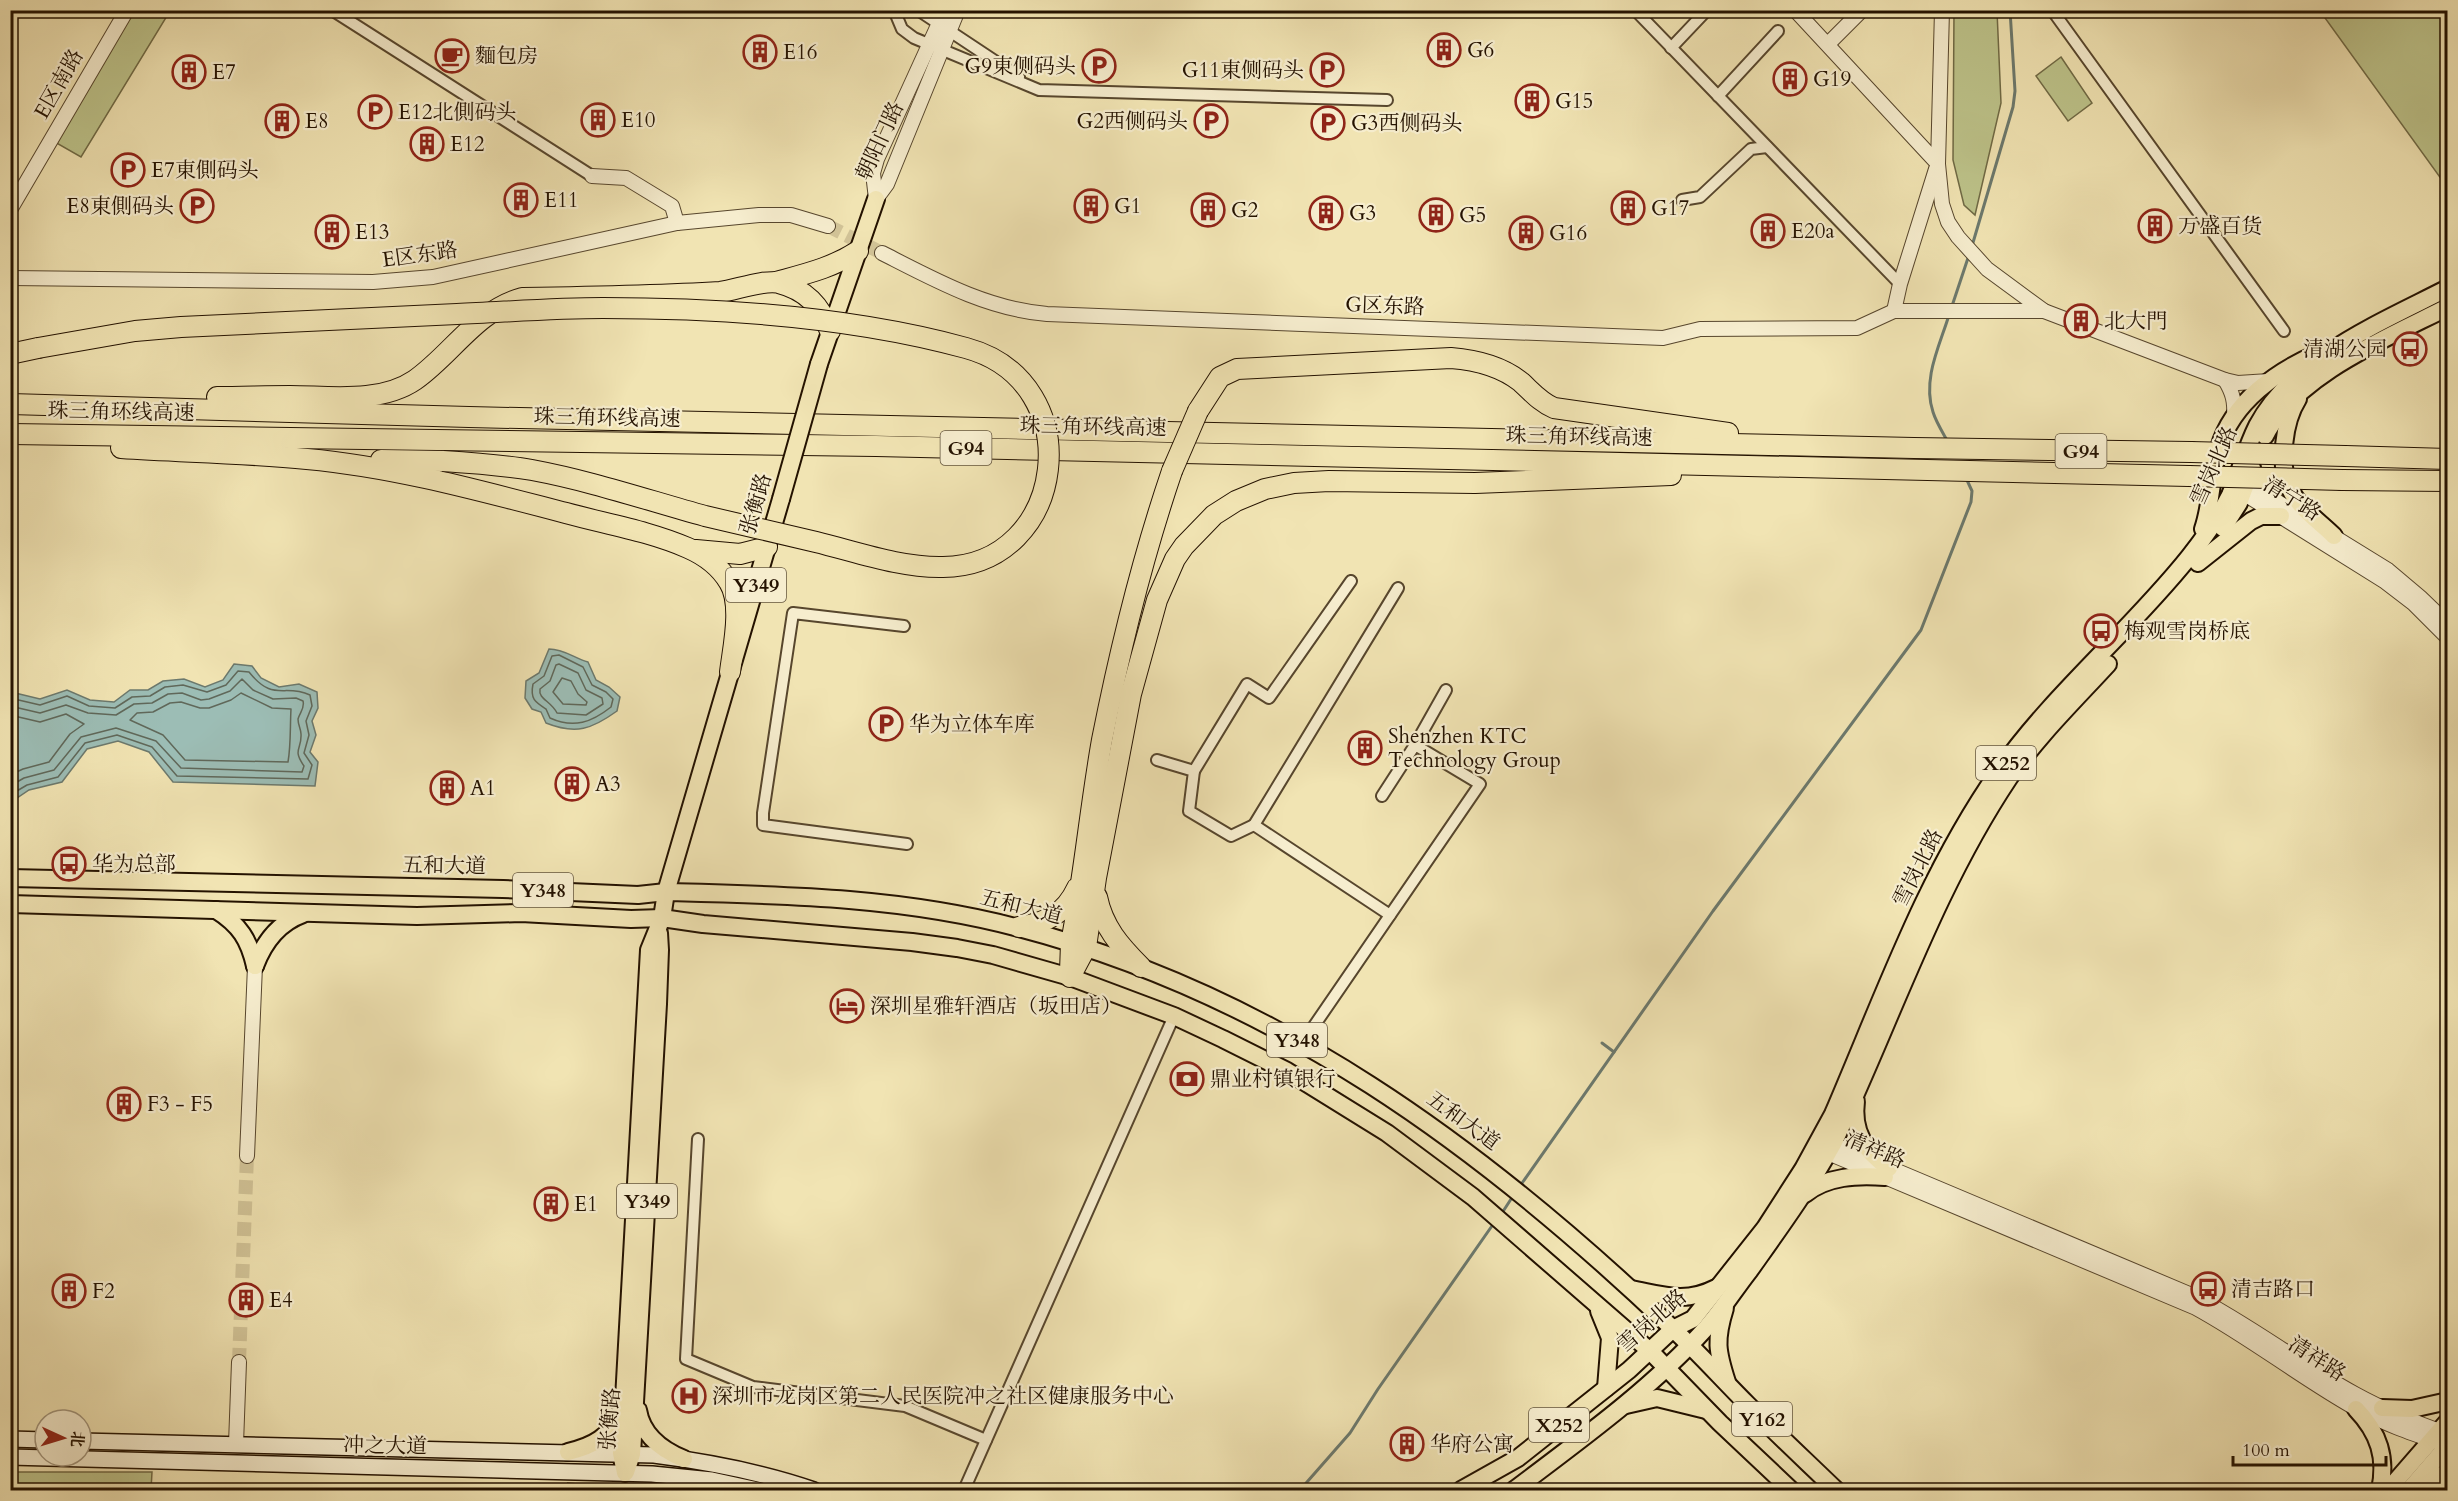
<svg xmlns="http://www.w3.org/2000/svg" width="2458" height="1501" font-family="Cardo,'Noto Serif SC',serif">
<rect width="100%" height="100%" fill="#f1e4b3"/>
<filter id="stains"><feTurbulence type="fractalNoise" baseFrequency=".00333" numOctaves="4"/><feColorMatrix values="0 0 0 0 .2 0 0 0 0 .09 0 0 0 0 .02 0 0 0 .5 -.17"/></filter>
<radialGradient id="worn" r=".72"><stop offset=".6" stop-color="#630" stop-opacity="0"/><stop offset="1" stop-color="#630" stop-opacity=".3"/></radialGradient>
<g fill="#bdc38a" stroke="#706a45" stroke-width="1.5">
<path d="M 133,11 L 170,11 L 81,157 L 53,141 Z"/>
<path d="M 1954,11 L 1997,11 L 2001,103 L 1975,215 L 1964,205 L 1953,160 Z"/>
<path d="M 2320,11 L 2447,11 L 2447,187 Z"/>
<path d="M 2061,57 L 2092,103 L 2068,121 L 2036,76 Z"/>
<path d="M 11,1472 L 152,1472 L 151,1490 L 11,1490 Z"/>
<path d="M 568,1483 L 636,1490 L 572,1490 Z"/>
</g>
<g fill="#9cbdb5" stroke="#6c796d" stroke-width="1.5">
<path d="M 549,649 C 564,649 574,658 588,662 L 596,680 L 609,687 L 620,697 L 617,711 C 592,729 576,735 546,723 L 541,712 L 532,709 L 525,698 L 526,681 L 539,673 Z"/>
<path d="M 234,664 L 252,666 L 261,678 L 279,687 L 299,684 L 317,692 L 318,708 L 312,721 L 316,735 L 310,752 L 318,762 L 315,786 L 173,782 L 149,752 L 118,741 L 87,749 L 62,782 L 29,790 L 11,802 L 11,692 L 40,699 L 67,690 L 90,700 L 114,702 L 130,690 L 148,690 L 163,681 L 184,679 L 205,687 L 223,680 Z"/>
</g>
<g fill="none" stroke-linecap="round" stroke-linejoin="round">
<g stroke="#60685a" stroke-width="1.5">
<path d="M 559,655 L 583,667 L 592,685 L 606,692 L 613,699 L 611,707 C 592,722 574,729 550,718 L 546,709 C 535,702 530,699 533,684 L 544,676 L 552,656 Z"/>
<path d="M 559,664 L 578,673 L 586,690 L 602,698 L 603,704 L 586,715 L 557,713 C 551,701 538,699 540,689 L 550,681 L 556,665 Z"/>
<path d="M 562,678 L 571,681 L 578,694 L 587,702 L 586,705 L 563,704 L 553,692 Z"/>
<path d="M 241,693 L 272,708 L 291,709 C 290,726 291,745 288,762 L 185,760 L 163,735 L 130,720 L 137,713 L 153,712 L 170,703 L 181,702 L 200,708 L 209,708 L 231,700 Z"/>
<path d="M 10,698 L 40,705 L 67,696 L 89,706 L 115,708 L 132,697 L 150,696 L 165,687 L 183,685 L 207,692 L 226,685 L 238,671 L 249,672 C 274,703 283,683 310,695 L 312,706 L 306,721 L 309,735 L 304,753 L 312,765 L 308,779 L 177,776 L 152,747 L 117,735 L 85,743 L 58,777 L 27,785 L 10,795"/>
<path d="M 10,706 L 40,713 L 66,705 L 88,713 L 116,715 L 134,704 L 152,703 L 168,694 L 182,693 L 201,700 L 209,699 L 230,691 L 242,679 L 253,690 L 273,699 L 296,698 L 303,701 C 305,708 300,712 298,719 C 298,725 301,729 301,734 C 302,750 292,749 304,766 L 302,772 L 181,768 L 156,741 L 116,728 L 81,737 L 54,770 L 24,778 L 10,786"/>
<path d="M 10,715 L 40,722 L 66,714 L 84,724 L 70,734 L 49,762 L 23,769 L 10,775"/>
</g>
<g stroke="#6c796d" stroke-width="3">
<path d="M 1972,246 L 2013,107 L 2015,91 L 2010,10"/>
<path d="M 1952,306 L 1969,255"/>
<path d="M 1948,442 C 1943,433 1936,422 1933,412 C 1922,379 1940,345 1949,315"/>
<path d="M 1602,1043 L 1614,1052"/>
<path d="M 1520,1186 L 1713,911 L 1921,630 L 1971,502 L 1972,491 L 1966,478"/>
<path d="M 1502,1213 L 1513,1196"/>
<path d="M 1300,1490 L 1350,1433 L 1378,1389 L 1494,1223"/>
</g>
<g stroke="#d2c498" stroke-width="14" stroke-dasharray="14 7" stroke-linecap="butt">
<path d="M 828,226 L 882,253"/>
<path d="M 239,1362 L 247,1156"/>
</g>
<g stroke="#57462d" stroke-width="14">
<g id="minor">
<path d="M 332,10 L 592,176"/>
<path d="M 894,10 L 902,29 L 914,38 L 1039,90 L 1387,100"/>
<path d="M 918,10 L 1019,77"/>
<path d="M 1635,10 L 1900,284"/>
<path d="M 2052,10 L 2284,331"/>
<path d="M 1671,48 L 1707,10"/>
<path d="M 1718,96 L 1778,31"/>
<path d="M 1682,200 L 1700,197 L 1751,149 L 1767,147"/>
<path d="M 904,626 L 793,613 L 763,813 L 763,825 L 907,844"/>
<path d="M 1415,745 L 1446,690"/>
<path d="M 1157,760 L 1194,771 L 1189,811 L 1231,836 L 1254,825"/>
<path d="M 1194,771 L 1247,684 L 1269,698 L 1351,581"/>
<path d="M 1390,915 L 1254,825 L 1398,588"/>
<path d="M 1303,1042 L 1480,784 L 1415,745 L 1382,796"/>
<path d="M 698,1139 L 686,1359 L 753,1387 L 905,1406 L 986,1440"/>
<path d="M 964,1490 L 1174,1016"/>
</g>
</g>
<g stroke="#57462d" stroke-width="16">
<g id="tertiary">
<path d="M 1795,10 L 1938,164"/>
<path d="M 1942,10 L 1938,164 L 1942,204 L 1948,222 L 1958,237 L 1987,269 L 2044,311 L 2225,380 L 2238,383 L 2269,381"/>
<path d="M 1828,44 L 1862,10"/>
<path d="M 592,176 L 626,178 L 672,206 L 677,223"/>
<path d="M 876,199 L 887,184 L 958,10"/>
<path d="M 876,199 L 873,173 L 877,159 L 945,10"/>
<path d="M 10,210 L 127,10"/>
<path d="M 882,253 C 935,280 987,309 1047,314 L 1663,338 L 1700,329 L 1857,328 L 1894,311 L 2044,311"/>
<path d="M 10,278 L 373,282 L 433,277 L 677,223 L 759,215 L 791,215 L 828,226"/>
<path d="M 1894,311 L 1900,284 L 1936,169"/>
<path d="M 2225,380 C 2233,393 2235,402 2234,417"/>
<path d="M 2237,482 L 2247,483 L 2388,570 L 2420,597 L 2448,624"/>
<path d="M 2238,486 L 2243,493 L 2384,581 L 2414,604 L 2448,638"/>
<path d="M 1823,1143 L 1833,1144 L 2194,1296 C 2250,1325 2300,1364 2355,1394 C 2384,1410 2416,1423 2448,1434"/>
<path d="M 1821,1146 L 1828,1153 L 2196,1308 C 2251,1338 2300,1377 2355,1408 C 2382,1423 2411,1433 2440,1443"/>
<path d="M 247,1156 L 255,966"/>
<path d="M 236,1444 L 239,1362"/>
</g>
</g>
<g stroke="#241200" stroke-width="18">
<g id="secondary">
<path d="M 10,1439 L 45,1440"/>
<path d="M 81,1441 L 654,1455 C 709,1462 762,1472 814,1490"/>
<path d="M 10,1457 L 652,1474 L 712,1480 L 758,1490"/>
</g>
</g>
<g stroke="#241200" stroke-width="20">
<g id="primary">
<path d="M 819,364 L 876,199"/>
<path d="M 2298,399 C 2284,421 2278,465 2290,489 C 2299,508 2320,522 2334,536"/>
<path d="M 2265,436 C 2295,375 2389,337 2448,307"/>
<path d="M 2223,528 L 2239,503 L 2252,468"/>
<path d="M 2203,529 C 2212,503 2211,474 2219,448 C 2232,402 2278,370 2319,353"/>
<path d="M 2198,563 L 2251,521 L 2261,516 L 2281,516"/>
<path d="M 10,878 L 503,889 L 638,895 L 666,892 C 785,895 903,897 1019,928 C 1276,995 1482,1147 1671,1327 C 1698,1352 1722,1379 1748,1405 C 1777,1434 1807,1462 1836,1490"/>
<path d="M 10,904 L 417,916 L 521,913 L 631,919 L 662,918 L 703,924 L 912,942 L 957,948 L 993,955 L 1070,977 L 1174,1016 L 1223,1039 L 1287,1071 L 1387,1133 L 1473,1197 L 1650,1351 L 1720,1423 L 1791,1490"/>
<path d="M 216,910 C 240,925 249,940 255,966"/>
<path d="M 255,966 C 264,942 278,923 303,914"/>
<path d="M 1856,1101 C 1852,1131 1865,1152 1889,1168"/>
<path d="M 1805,1194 C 1827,1176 1857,1175 1885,1177"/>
<path d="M 1631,1289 C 1663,1295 1685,1304 1716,1288"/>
<path d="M 1725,1308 C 1715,1340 1717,1351 1727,1382"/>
<path d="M 1599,1311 L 1610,1338 L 1606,1388"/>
<path d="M 1626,1405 L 1657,1398 L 1706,1410"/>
<path d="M 2382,1408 L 2412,1409 L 2448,1401"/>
<path d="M 2356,1409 C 2379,1433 2387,1458 2380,1490"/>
<path d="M 638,1410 C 642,1435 662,1450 684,1459"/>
<path d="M 568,1452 C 593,1446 610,1437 620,1413"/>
<path d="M 626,1472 L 632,1454 L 658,1004 L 660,950 L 659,933"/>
<path d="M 625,1473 L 621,1453 L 649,950 L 662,918 L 666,892 L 781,499"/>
<path d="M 2417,1487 L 2448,1472"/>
<path d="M 1461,1490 L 1518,1458 L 1629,1370 L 1673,1329 L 1693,1319 L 1765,1228 L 1803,1169 L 1833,1114 C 1883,998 1926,875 1999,771 C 2054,693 2130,631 2189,557 C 2204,538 2219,517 2230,495 C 2240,472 2246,448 2257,426 C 2293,358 2382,322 2448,288"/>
<path d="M 1514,1490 C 1580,1440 1650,1390 1706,1328 C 1722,1310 1735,1289 1750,1270 C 1779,1229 1809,1188 1833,1144 C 1891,1022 1933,892 2009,778 C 2037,737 2074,701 2108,664"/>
<path d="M 2388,1490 L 2448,1421"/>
<path d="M 2409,1490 L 2448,1445"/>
</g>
</g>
<g stroke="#241200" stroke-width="22">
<g id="motorway">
<path d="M 776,282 C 805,274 832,268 858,251"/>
<path d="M 10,354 L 38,348"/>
<path d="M 217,397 C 241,397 266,396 290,396 C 329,396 380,404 415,380 C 452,354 476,311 522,298 C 588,297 655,296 720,292 C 736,290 765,279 779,283 C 806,290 820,305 830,331"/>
<path d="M 10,404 L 469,417 L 1914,448 L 2191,452"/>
<path d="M 1198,411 L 1220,377 L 1237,369 L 1451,358 C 1476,360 1501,366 1521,382 C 1532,392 1540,402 1554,408 L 1728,433"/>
<path d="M 10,434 L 876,446 L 2189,476"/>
<path d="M 121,448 C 183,452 246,453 307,459 C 395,467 481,491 566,513 C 606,524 649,531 688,548 C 704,555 720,567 729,582 C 743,604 733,647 730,672"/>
<path d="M 2345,456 L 2448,459"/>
<path d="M 381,460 L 443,461"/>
<path d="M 2342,480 L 2448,481"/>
<path d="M 696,550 L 740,554 L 767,547"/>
<path d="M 1097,897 C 1103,927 1120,946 1141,967"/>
<path d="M 1019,927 C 1046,923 1065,914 1077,888"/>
<path d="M 1070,972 L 1071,943 C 1084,876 1090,808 1102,740 C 1120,649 1142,559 1172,471"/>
<path d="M 1070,977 L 1086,947 L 1096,878 L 1131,694 L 1157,600 L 1175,559 L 1184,546 L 1214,515 L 1236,501 L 1265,489 L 1294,483 L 1329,481 L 1475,483 L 1671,475"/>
</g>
</g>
<use href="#minor" stroke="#f6edce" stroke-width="10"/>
<use href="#tertiary" stroke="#f6edce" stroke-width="14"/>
<use href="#secondary" stroke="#f6edce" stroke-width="15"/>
<use href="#primary" stroke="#f1e4b3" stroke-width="16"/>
<use href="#motorway" stroke="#f1e4b3" stroke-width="20"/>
<g stroke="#241200" stroke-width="20" stroke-linecap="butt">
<path id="primary-bridge" d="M 781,499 L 819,364"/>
</g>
<g stroke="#241200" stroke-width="22" stroke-linecap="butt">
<g id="motorway-bridge">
<path d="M 38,348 L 135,331 L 181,327 C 273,323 365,319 457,314 C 505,312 554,308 603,308 C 720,308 853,317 966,348 C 1091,382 1067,566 943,567 C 901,568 857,552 816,542 C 779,533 742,525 705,516 C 647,500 591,481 532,470 C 503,465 473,463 443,461"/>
<path d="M 2191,452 L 2345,456"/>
<path d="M 1172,471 L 1198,411"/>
<path d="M 2189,476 L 2342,480"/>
</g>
</g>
<use href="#primary-bridge" stroke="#f1e4b3" stroke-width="16"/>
<use href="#motorway-bridge" stroke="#f1e4b3" stroke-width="20"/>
</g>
<defs>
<g id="building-ring" transform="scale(1.725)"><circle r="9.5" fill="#f6edce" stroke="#8f2418" stroke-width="1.5"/><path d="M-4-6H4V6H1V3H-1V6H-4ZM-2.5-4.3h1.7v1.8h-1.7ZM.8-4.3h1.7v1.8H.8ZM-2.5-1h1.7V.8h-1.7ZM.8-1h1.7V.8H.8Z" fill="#8f2418"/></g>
<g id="cafe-ring" transform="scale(1.725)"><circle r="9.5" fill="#f6edce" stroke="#8f2418" stroke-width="1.5"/><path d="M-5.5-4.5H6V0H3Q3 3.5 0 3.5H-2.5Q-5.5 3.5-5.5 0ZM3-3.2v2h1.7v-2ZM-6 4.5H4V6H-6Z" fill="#8f2418"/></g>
<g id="parking-ring" transform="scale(1.725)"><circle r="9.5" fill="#f6edce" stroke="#8f2418" stroke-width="1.5"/><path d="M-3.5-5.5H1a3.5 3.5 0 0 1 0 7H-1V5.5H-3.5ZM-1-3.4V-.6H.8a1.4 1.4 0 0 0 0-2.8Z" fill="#8f2418"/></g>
<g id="bus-ring" transform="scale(1.725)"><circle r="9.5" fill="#f6edce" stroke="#8f2418" stroke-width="1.5"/><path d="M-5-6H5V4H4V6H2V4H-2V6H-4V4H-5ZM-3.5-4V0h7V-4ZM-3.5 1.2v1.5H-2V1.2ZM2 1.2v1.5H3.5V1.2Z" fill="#8f2418"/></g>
<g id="hotel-ring" transform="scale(1.725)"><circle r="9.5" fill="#f6edce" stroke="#8f2418" stroke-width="1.5"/><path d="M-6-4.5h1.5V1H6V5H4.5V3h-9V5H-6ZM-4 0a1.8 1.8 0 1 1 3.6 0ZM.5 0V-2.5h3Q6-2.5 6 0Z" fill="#8f2418"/></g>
<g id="bank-ring" transform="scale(1.725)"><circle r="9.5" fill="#f6edce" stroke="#8f2418" stroke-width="1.5"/><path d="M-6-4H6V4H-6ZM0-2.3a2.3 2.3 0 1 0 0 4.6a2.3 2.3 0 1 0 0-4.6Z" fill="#8f2418"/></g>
<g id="hospital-ring" transform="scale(1.725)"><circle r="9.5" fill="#f6edce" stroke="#8f2418" stroke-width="1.5"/><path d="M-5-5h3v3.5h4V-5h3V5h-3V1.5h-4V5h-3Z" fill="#8f2418"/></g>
</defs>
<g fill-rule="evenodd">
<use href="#building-ring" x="1444" y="50"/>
<use href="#building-ring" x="760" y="52"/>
<use href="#cafe-ring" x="452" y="56"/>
<use href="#parking-ring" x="1099" y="66"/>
<use href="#parking-ring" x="1327" y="70"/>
<use href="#building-ring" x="189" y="72"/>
<use href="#building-ring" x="1790" y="79"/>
<use href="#building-ring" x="1532" y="101"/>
<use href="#parking-ring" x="375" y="112"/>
<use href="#building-ring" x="598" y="120"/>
<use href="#building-ring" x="282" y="121"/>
<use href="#parking-ring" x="1211" y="121"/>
<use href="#parking-ring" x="1328" y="123"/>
<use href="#building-ring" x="427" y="144"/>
<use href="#parking-ring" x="128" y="170"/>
<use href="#building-ring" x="521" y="200"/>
<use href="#parking-ring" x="197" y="206"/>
<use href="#building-ring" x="1091" y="206"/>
<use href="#building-ring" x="1628" y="208"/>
<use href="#building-ring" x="1208" y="210"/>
<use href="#building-ring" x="1326" y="213"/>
<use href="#building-ring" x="1436" y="215"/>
<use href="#building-ring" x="2155" y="226"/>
<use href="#building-ring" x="1768" y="231"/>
<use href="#building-ring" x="332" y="232"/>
<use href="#building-ring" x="1526" y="233"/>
<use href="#building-ring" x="2081" y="321"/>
<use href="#bus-ring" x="2410" y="349"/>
<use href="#bus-ring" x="2101" y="631"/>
<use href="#parking-ring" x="886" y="724"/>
<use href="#building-ring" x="1365" y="748"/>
<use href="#building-ring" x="572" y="784"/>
<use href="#building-ring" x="447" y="788"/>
<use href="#bus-ring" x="69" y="864"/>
<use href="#hotel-ring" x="847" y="1006"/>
<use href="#bank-ring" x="1187" y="1079"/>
<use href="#building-ring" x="124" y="1104"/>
<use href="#building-ring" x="551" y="1204"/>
<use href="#bus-ring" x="2208" y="1289"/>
<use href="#building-ring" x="69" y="1291"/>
<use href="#building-ring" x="246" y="1300"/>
<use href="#hospital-ring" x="689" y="1396"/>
<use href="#building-ring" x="1407" y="1444"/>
</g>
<g text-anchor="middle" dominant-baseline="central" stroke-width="4.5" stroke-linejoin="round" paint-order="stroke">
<g fill="#f6edce" stroke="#63543e" stroke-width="1.5">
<rect x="940.5" y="431" width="51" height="34" rx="4.5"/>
<rect x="2055.5" y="434" width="51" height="34" rx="4.5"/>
<rect x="726" y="568" width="60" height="34" rx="4.5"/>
<rect x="1976" y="746" width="60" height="34" rx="4.5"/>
<rect x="513" y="873" width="60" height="34" rx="4.5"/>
<rect x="1267" y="1023" width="60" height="34" rx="4.5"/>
<rect x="617" y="1184" width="60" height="34" rx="4.5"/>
<rect x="1732" y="1402" width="60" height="34" rx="4.5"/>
<rect x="1529" y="1408" width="60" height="34" rx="4.5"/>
</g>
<g font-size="20" font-weight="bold" fill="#241200">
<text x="966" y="448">G94</text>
<text x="2081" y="451">G94</text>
<text x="756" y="585">Y349</text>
<text x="2006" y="763">X252</text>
<text x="543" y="890">Y348</text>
<text x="1297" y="1040">Y348</text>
<text x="647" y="1201">Y349</text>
<text x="1762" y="1419">Y162</text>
<text x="1559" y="1425">X252</text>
</g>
<g font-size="21" fill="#241200" stroke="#f6edce" text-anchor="start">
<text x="1467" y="50">G6</text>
<text x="783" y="52">E16</text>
<text x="475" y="56">麵包房</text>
<text x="1076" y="66" text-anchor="end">G9東侧码头</text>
<text x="1304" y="70" text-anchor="end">G11東侧码头</text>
<text x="212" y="72">E7</text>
<text x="1813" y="79">G19</text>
<text x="1555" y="101">G15</text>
<text x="398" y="112">E12北側码头</text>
<text x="621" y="120">E10</text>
<text x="305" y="121">E8</text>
<text x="1188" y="121" text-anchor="end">G2西侧码头</text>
<text x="1351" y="123">G3西侧码头</text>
<text x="450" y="144">E12</text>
<text x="151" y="170">E7東側码头</text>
<text x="544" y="200">E11</text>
<text x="174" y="206" text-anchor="end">E8東側码头</text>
<text x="1114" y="206">G1</text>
<text x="1651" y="208">G17</text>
<text x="1231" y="210">G2</text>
<text x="1349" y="213">G3</text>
<text x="1459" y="215">G5</text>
<text x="2178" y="226">万盛百货</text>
<text x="1791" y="231">E20a</text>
<text x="355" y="232">E13</text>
<text x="1549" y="233">G16</text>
<text x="2104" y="321">北大門</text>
<text x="2387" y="349" text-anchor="end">清湖公园</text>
<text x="2124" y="631">梅观雪岗桥底</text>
<text x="909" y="724">华为立体车库</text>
<text x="1388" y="736">Shenzhen KTC<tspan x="1388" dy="24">Technology Group</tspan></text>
<text x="595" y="784">A3</text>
<text x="470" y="788">A1</text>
<text x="92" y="864">华为总部</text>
<text x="870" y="1006">深圳星雅轩酒店（坂田店）</text>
<text x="1210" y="1079">鼎业村镇银行</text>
<text x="147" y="1104">F3 - F5</text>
<text x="574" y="1204">E1</text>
<text x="2231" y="1289">清吉路口</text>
<text x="92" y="1291">F2</text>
<text x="269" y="1300">E4</text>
<text x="712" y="1396">深圳市龙岗区第二人民医院冲之社区健康服务中心</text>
<text x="1430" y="1444">华府公寓</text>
</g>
<g font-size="21" fill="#241200" stroke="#f6edce">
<text transform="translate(59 84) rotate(-60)">E区南路</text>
<text transform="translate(880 141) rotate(-65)">朝阳门路</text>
<text transform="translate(420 255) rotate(-8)">E区东路</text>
<text transform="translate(1385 306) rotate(2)">G区东路</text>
<text transform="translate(121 412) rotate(1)">珠三角环线高速</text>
<text transform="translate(607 418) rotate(1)">珠三角环线高速</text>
<text transform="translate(1093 427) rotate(1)">珠三角环线高速</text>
<text transform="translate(1579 437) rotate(1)">珠三角环线高速</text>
<text transform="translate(2214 466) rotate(-66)">雪岗北路</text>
<text transform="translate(2292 499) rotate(32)">清宁路</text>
<text transform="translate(756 504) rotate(-74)">张衡路</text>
<text transform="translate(444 866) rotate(1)">五和大道</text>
<text transform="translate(1918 868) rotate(-63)">雪岗北路</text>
<text transform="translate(1021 907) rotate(14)">五和大道</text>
<text transform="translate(1463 1121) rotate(36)">五和大道</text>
<text transform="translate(1875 1150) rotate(23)">清祥路</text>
<text transform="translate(1652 1321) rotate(-41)">雪岗北路</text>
<text transform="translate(2317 1359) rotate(33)">清祥路</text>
<text transform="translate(610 1419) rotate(-85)">张衡路</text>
<text transform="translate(385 1446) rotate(1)">冲之大道</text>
</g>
</g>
<rect width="2458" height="1501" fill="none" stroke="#f1e4b3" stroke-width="36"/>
<rect x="12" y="12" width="2434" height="1477" fill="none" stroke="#241200" stroke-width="3"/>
<rect x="18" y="18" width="2422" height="1465" fill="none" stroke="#241200" stroke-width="1.5"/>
<g transform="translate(63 1438) rotate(94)"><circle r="28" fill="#f6edce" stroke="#a2957c" stroke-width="1.5"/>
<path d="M0-4.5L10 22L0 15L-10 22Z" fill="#8f2418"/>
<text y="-9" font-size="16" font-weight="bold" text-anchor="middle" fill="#241200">北</text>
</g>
<path d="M2233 1456v9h153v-9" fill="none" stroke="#241200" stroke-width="3"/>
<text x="2242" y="1456" font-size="18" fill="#241200" stroke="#f6edce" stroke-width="4.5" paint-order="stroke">100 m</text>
<rect width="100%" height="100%" filter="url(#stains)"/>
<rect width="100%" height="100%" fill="url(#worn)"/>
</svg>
